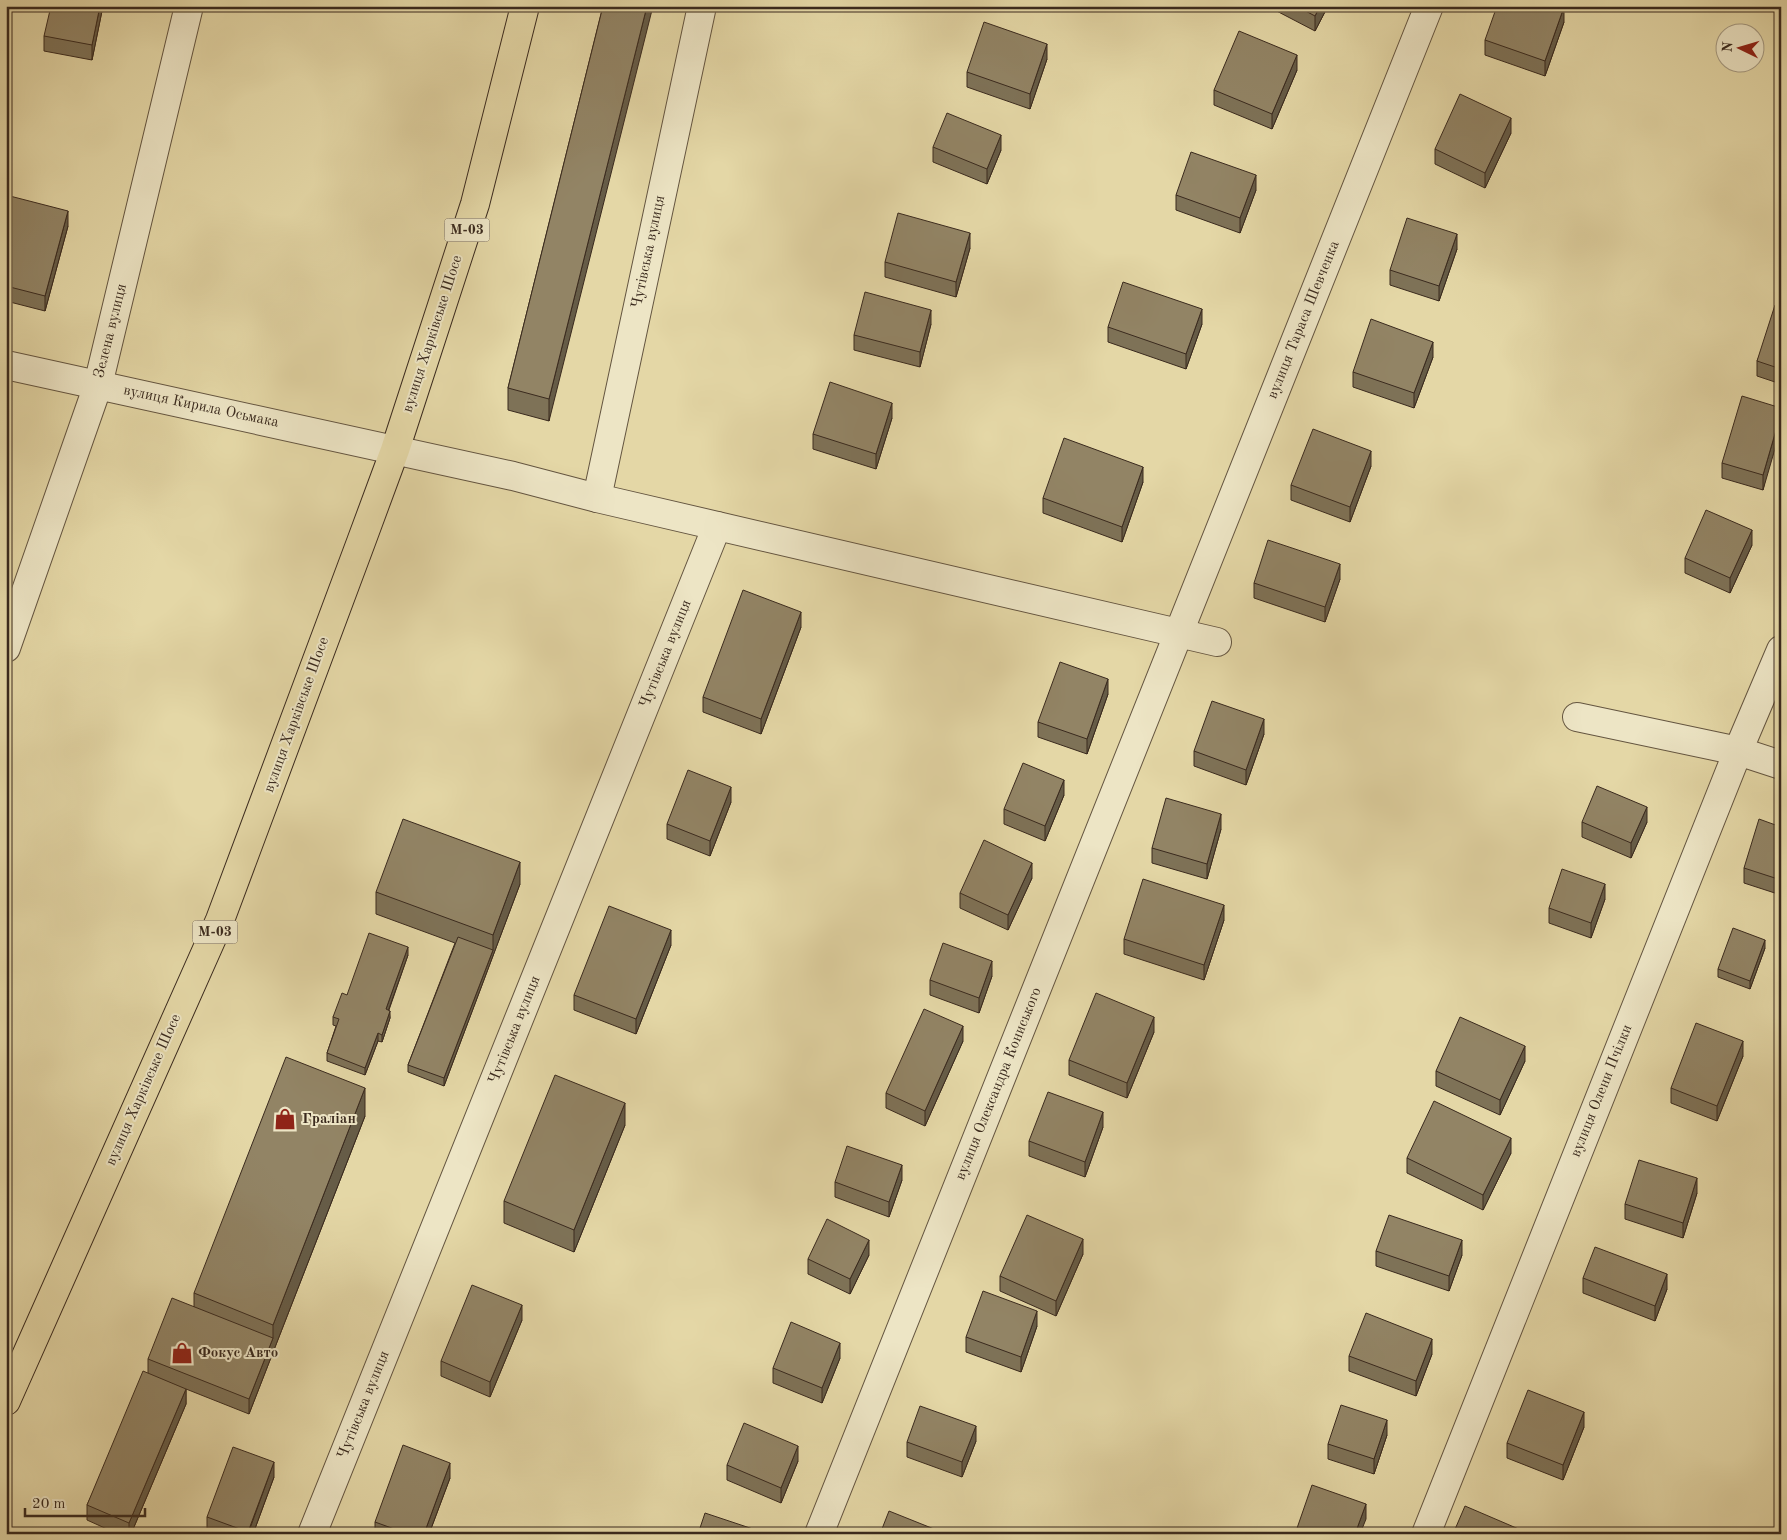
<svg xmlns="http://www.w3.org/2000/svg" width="1787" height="1540" font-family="'Old Standard TT',serif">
<rect width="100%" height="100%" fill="#e4d7a6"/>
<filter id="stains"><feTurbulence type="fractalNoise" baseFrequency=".004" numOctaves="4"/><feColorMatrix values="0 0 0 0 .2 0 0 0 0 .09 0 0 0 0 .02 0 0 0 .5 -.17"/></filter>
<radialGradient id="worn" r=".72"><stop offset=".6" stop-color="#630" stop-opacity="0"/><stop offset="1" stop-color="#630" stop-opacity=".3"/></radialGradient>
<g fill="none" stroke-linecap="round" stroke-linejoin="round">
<g stroke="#645540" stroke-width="30">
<g id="minor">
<path d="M 6,365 L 513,476 L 597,498 L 1217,642"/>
<path d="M 597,498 L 702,6"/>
<path d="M 6,648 L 98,385 L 189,6"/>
<path d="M 1577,717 L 1738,751 L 1781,765"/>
<path d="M 312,1534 L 717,526"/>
<path d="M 819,1534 L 1429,6"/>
<path d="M 1426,1534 L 1738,751 L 1781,650"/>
</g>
</g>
<g stroke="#3a2a1e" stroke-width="30">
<path id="trunk" d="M 6,1401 L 220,920 L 361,542 L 395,450 L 475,204 L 525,6"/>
</g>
<use href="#minor" stroke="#ede5c5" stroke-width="28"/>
<use href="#trunk" stroke="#e4d7a6" stroke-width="28"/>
</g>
<g fill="#7e7257" stroke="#3a2a1e">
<path d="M 103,6 L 92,60 L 44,51 L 44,36 Z"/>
<path d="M 603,6 L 549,421 L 508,410 L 508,388 Z"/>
<path d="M 1267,6 L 1328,6 L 1315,31 Z"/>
<path d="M 1564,22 L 1545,76 L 1485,55 L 1485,40 Z"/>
<path d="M 1047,59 L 1030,109 L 967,87 L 967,72 Z"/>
<path d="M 1297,70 L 1272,129 L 1214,105 L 1214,90 Z"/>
<path d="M 1511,133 L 1485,188 L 1435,164 L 1435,149 Z"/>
<path d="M 933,147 L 1001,150 L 987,184 L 933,162 Z"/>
<path d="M 1256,190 L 1240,233 L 1176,210 L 1176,195 Z"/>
<path d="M 6,195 L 68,226 L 45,311 L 6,301 Z"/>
<path d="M 970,248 L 956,297 L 885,277 L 885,262 Z"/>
<path d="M 1457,249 L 1439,301 L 1390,285 L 1390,270 Z"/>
<path d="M 1781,307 L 1781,384 L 1757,376 L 1757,361 Z"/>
<path d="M 931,324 L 920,367 L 854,350 L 854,335 Z"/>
<path d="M 1202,324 L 1186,369 L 1108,342 L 1108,327 Z"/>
<path d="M 1433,357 L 1414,408 L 1353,387 L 1353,372 Z"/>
<path d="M 1781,408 L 1763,490 L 1722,478 L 1722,463 Z"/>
<path d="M 892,418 L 876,469 L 813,449 L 813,434 Z"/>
<path d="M 1371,466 L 1350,522 L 1291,500 L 1291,485 Z"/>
<path d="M 1143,482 L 1122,542 L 1043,513 L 1043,498 Z"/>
<path d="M 1752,545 L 1730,593 L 1685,573 L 1685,558 Z"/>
<path d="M 1340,579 L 1325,622 L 1254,598 L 1254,583 Z"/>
<path d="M 801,627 L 761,734 L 703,712 L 703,697 Z"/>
<path d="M 1108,694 L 1087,754 L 1038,737 L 1038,722 Z"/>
<path d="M 1264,734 L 1246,785 L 1194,766 L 1194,751 Z"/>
<path d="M 1064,795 L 1045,841 L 1004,824 L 1004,809 Z"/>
<path d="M 731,802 L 710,856 L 667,839 L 667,824 Z"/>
<path d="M 1582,822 L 1647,822 L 1631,858 L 1582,837 Z"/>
<path d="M 1781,827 L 1781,895 L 1744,883 L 1744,868 Z"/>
<path d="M 1221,829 L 1207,879 L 1152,863 L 1152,848 Z"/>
<path d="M 1032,878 L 1008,930 L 960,908 L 960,893 Z"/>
<path d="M 520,884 L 444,1086 L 408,1072 L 408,1065 L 455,943 L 376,914 L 376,892 Z"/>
<path d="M 1605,899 L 1591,938 L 1549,923 L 1549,908 Z"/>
<path d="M 1224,920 L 1204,980 L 1124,954 L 1124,939 Z"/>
<path d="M 671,945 L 636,1034 L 574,1010 L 574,995 Z"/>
<path d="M 1765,948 L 1750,989 L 1718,977 L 1718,969 Z"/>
<path d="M 408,955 L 389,1010 L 390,1018 L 382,1042 L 378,1041 L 365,1075 L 327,1061 L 327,1053 L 336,1026 L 333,1025 L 333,1017 L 347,995 Z"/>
<path d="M 992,976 L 979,1013 L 930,995 L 930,980 Z"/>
<path d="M 1154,1032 L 1127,1098 L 1069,1075 L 1069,1060 Z"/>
<path d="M 963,1041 L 925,1126 L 886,1108 L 886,1093 Z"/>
<path d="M 1743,1056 L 1717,1121 L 1671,1103 L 1671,1088 Z"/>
<path d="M 1525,1061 L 1500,1115 L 1436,1086 L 1436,1071 Z"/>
<path d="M 365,1116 L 249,1414 L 186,1389 L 186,1404 L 131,1534 L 118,1534 L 87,1520 L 87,1505 L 148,1373 L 148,1359 L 194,1307 L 194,1293 Z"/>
<path d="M 625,1125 L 574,1252 L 504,1223 L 504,1201 Z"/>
<path d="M 1103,1127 L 1085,1177 L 1029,1156 L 1029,1141 Z"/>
<path d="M 1511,1153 L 1483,1210 L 1407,1173 L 1407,1158 Z"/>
<path d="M 902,1180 L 889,1217 L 835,1197 L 835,1182 Z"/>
<path d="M 1697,1193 L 1683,1238 L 1625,1219 L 1625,1204 Z"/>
<path d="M 1376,1251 L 1462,1255 L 1449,1291 L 1376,1266 Z"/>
<path d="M 1083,1254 L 1056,1316 L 1000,1291 L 1000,1276 Z"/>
<path d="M 869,1255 L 850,1294 L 808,1274 L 808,1259 Z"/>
<path d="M 1583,1278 L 1667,1289 L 1655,1321 L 1583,1293 Z"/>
<path d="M 522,1320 L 490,1397 L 441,1376 L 441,1361 Z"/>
<path d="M 1037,1326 L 1021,1372 L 966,1352 L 966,1337 Z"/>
<path d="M 1432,1354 L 1416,1396 L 1349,1371 L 1349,1356 Z"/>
<path d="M 840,1358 L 822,1403 L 773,1383 L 773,1368 Z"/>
<path d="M 1584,1427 L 1563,1480 L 1507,1458 L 1507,1443 Z"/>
<path d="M 1387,1435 L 1374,1474 L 1328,1459 L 1328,1444 Z"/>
<path d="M 976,1441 L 962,1477 L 907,1457 L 907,1442 Z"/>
<path d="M 798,1461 L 781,1503 L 727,1480 L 727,1465 Z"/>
<path d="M 274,1477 L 253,1534 L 213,1534 L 207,1532 L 207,1517 Z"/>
<path d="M 450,1478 L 429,1534 L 375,1534 L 375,1522 Z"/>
</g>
<g fill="#665c47" stroke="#3a2a1e">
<path d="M 100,6 L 103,6 L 92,60 L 92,45 Z"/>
<path d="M 647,6 L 653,6 L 549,421 L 549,399 Z"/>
<path d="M 1320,6 L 1328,6 L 1315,31 L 1315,16 Z"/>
<path d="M 1564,7 L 1564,22 L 1545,76 L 1545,61 Z"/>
<path d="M 1047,44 L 1047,59 L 1030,109 L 1030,94 Z"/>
<path d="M 1297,55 L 1297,70 L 1272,129 L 1272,114 Z"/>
<path d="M 1511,118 L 1511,133 L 1485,188 L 1485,173 Z"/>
<path d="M 1001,135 L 1001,150 L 987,184 L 987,169 Z"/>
<path d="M 1256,175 L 1256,190 L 1240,233 L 1240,218 Z"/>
<path d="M 68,211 L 68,226 L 45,311 L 45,296 Z"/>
<path d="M 970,233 L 970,248 L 956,297 L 956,282 Z"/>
<path d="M 1457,234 L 1457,249 L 1439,301 L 1439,286 Z"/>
<path d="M 1202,309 L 1202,324 L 1186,369 L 1186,354 Z"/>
<path d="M 931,310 L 931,324 L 920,367 L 920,352 Z"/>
<path d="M 1433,342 L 1433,357 L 1414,408 L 1414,393 Z"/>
<path d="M 892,403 L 892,418 L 876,469 L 876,454 Z"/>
<path d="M 1781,413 L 1781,428 L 1763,490 L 1763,475 Z"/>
<path d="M 1371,451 L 1371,466 L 1350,522 L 1350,507 Z"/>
<path d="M 1143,467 L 1143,482 L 1122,542 L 1122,527 Z"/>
<path d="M 1752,530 L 1752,545 L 1730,593 L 1730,578 Z"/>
<path d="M 1340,564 L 1340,579 L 1325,622 L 1325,607 Z"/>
<path d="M 801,612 L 801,627 L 761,734 L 761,719 Z"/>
<path d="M 1108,679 L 1108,694 L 1087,754 L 1087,739 Z"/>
<path d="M 1264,719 L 1264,734 L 1246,785 L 1246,770 Z"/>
<path d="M 1064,780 L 1064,795 L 1045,841 L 1045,826 Z"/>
<path d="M 731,787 L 731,802 L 710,856 L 710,841 Z"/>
<path d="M 1647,807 L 1647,822 L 1631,858 L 1631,843 Z"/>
<path d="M 1221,814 L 1221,829 L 1207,879 L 1207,864 Z"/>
<path d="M 520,862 L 520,884 L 444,1086 L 444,1078 L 493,950 L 493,935 Z"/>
<path d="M 1032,863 L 1032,878 L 1008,930 L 1008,915 Z"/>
<path d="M 1605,884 L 1605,899 L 1591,938 L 1591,923 Z"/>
<path d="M 1224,905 L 1224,920 L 1204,980 L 1204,965 Z"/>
<path d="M 671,930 L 671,945 L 636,1034 L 636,1019 Z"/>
<path d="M 1765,940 L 1765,948 L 1750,989 L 1750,981 Z"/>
<path d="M 408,947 L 408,955 L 386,1017 L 386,1009 Z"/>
<path d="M 992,961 L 992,976 L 979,1013 L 979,998 Z"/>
<path d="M 390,1011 L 390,1018 L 382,1042 L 382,1035 Z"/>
<path d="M 1154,1017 L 1154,1032 L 1127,1098 L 1127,1083 Z"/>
<path d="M 963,1026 L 963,1041 L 925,1126 L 925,1111 Z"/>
<path d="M 378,1033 L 378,1041 L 365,1075 L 365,1068 Z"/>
<path d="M 1743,1041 L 1743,1056 L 1717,1121 L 1717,1106 Z"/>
<path d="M 1525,1046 L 1525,1061 L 1500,1115 L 1500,1100 Z"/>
<path d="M 365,1088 L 365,1116 L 249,1414 L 249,1399 L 273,1338 L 273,1325 Z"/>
<path d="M 625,1103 L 625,1125 L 574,1252 L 574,1230 Z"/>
<path d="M 1103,1112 L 1103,1127 L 1085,1177 L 1085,1162 Z"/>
<path d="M 1511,1138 L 1511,1153 L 1483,1210 L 1483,1195 Z"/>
<path d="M 902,1165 L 902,1180 L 889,1217 L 889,1202 Z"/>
<path d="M 1697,1178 L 1697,1193 L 1683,1238 L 1683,1223 Z"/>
<path d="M 1083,1239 L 1083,1254 L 1056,1316 L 1056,1301 Z"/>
<path d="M 869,1240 L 869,1255 L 850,1294 L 850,1279 Z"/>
<path d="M 1462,1240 L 1462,1255 L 1449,1291 L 1449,1276 Z"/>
<path d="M 1667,1274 L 1667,1289 L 1655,1321 L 1655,1306 Z"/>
<path d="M 522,1305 L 522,1320 L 490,1397 L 490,1382 Z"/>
<path d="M 1037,1311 L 1037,1326 L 1021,1372 L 1021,1357 Z"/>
<path d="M 1432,1339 L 1432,1354 L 1416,1396 L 1416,1381 Z"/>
<path d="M 840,1343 L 840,1358 L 822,1403 L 822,1388 Z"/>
<path d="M 186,1389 L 186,1404 L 131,1534 L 129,1534 L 129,1523 Z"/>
<path d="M 1584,1412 L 1584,1427 L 1563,1480 L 1563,1465 Z"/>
<path d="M 1387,1420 L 1387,1435 L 1374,1474 L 1374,1459 Z"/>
<path d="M 976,1426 L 976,1441 L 962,1477 L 962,1462 Z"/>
<path d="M 798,1446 L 798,1461 L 781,1503 L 781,1488 Z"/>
<path d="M 274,1462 L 274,1477 L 253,1534 L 248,1534 Z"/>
<path d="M 450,1463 L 450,1478 L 429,1534 L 424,1534 Z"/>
<path d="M 1366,1504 L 1366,1519 L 1360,1534 L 1355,1534 Z"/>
</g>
<g fill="#928465" stroke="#3a2a1e">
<path d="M 51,6 L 100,6 L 92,45 L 44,36 Z"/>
<path d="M 603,6 L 647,6 L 549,399 L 508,388 Z"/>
<path d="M 1296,6 L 1320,6 L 1315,16 Z"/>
<path d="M 1497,6 L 1561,6 L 1564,7 L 1545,61 L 1485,40 Z"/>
<path d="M 984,22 L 1047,44 L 1030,94 L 967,72 Z"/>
<path d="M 1239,31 L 1297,55 L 1272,114 L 1214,90 Z"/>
<path d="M 1460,94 L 1511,118 L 1485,173 L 1435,149 Z"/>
<path d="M 947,113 L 1001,135 L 987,169 L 933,147 Z"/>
<path d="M 1191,152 L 1256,175 L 1240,218 L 1176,195 Z"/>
<path d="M 6,195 L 68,211 L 45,296 L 6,286 Z"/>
<path d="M 898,213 L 970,233 L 956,282 L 885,262 Z"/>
<path d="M 1407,218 L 1457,234 L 1439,286 L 1390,270 Z"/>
<path d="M 1123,282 L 1202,309 L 1186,354 L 1108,327 Z"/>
<path d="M 865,292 L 931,310 L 920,352 L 854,335 Z"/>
<path d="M 1775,305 L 1781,307 L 1781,369 L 1757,361 Z"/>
<path d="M 1371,319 L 1433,342 L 1414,393 L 1353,372 Z"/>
<path d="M 830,382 L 892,403 L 876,454 L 813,434 Z"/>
<path d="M 1742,396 L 1781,408 L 1781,413 L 1763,475 L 1722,463 Z"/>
<path d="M 1313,429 L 1371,451 L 1350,507 L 1291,485 Z"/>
<path d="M 1064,438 L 1143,467 L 1122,527 L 1043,498 Z"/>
<path d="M 1706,510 L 1752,530 L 1730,578 L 1685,558 Z"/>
<path d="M 1268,540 L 1340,564 L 1325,607 L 1254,583 Z"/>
<path d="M 743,590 L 801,612 L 761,719 L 703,697 Z"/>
<path d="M 1060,662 L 1108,679 L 1087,739 L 1038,722 Z"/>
<path d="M 1212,701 L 1264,719 L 1246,770 L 1194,751 Z"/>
<path d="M 1023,763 L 1064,780 L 1045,826 L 1004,809 Z"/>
<path d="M 688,770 L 731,787 L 710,841 L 667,824 Z"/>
<path d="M 1597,786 L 1647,807 L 1631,843 L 1582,822 Z"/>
<path d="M 1166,798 L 1221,814 L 1207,864 L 1152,848 Z"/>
<path d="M 403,819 L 520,862 L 493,935 L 376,892 Z"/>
<path d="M 1759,819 L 1781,827 L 1781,880 L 1744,868 Z"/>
<path d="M 984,840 L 1032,863 L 1008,915 L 960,893 Z"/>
<path d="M 1562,869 L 1605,884 L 1591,923 L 1549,908 Z"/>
<path d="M 1143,879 L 1224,905 L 1204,965 L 1124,939 Z"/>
<path d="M 609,906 L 671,930 L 636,1019 L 574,995 Z"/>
<path d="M 1733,928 L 1765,940 L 1750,981 L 1718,969 Z"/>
<path d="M 369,933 L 408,947 L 386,1009 L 390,1011 L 382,1035 L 378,1033 L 365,1068 L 327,1053 L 339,1019 L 333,1017 L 342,993 L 347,995 Z"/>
<path d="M 458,937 L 493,950 L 444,1078 L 408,1065 Z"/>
<path d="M 943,943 L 992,961 L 979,998 L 930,980 Z"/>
<path d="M 1096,993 L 1154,1017 L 1127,1083 L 1069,1060 Z"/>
<path d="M 924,1009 L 963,1026 L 925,1111 L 886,1093 Z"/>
<path d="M 1460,1017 L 1525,1046 L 1500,1100 L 1436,1071 Z"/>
<path d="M 1696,1023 L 1743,1041 L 1717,1106 L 1671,1088 Z"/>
<path d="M 286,1057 L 365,1088 L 273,1325 L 194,1293 Z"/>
<path d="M 555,1075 L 625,1103 L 574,1230 L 504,1201 Z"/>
<path d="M 1048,1092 L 1103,1112 L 1085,1162 L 1029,1141 Z"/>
<path d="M 1434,1101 L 1511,1138 L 1483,1195 L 1407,1158 Z"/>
<path d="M 847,1146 L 902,1165 L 889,1202 L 835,1182 Z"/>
<path d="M 1639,1160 L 1697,1178 L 1683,1223 L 1625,1204 Z"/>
<path d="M 1027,1215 L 1083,1239 L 1056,1301 L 1000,1276 Z"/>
<path d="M 1389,1215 L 1462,1240 L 1449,1276 L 1376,1251 Z"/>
<path d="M 827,1219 L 869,1240 L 850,1279 L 808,1259 Z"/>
<path d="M 1595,1247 L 1667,1274 L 1655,1306 L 1583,1278 Z"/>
<path d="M 472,1285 L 522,1305 L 490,1382 L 441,1361 Z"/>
<path d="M 983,1291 L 1037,1311 L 1021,1357 L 966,1337 Z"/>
<path d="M 172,1298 L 273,1338 L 249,1399 L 148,1359 Z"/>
<path d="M 1366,1313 L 1432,1339 L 1416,1381 L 1349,1356 Z"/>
<path d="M 791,1322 L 840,1343 L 822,1388 L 773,1368 Z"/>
<path d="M 143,1371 L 186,1389 L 129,1523 L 87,1505 Z"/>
<path d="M 1528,1390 L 1584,1412 L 1563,1465 L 1507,1443 Z"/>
<path d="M 1341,1405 L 1387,1420 L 1374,1459 L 1328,1444 Z"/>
<path d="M 920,1406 L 976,1426 L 962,1462 L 907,1442 Z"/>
<path d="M 744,1423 L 798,1446 L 781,1488 L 727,1465 Z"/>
<path d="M 403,1445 L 450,1463 L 424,1534 L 408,1534 L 375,1522 Z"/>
<path d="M 233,1447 L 274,1462 L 248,1532 L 207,1517 Z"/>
<path d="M 1312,1485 L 1366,1504 L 1355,1534 L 1295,1534 Z"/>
<path d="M 1465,1506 L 1528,1533 L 1528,1534 L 1453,1534 Z"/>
<path d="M 889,1511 L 939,1531 L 938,1534 L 880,1534 Z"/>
<path d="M 705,1513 L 756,1530 L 754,1534 L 698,1534 Z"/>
</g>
<defs>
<g id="shop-bare" transform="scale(1.725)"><path d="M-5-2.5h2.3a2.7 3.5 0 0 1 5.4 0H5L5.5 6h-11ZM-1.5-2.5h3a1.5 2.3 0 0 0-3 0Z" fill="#8f2418" stroke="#ede5c5" stroke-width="2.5" paint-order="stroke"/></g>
</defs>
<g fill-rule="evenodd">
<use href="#shop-bare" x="285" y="1119"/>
<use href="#shop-bare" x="182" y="1353"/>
</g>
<g text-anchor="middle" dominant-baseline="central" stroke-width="4" stroke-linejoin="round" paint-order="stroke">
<g fill="#ede5c5" stroke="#706250" stroke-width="1">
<rect x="444.5" y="218.5" width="45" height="23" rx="4"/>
<rect x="192.5" y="920.5" width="45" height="23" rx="4"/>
</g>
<g font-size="14" font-weight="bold" fill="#3a2a1e">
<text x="467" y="230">М-03</text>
<text x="215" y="932">М-03</text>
</g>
<g font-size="15" fill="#3a2a1e" stroke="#ede5c5">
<text transform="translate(649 252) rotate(-78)">Чутівська вулиця</text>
<text transform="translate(1304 320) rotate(-68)">вулиця Тараса Шевченка</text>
<text transform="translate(111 331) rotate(-76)">Зелена вулиця</text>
<text transform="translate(433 334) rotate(-72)">вулиця Харківське Шосе</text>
<text transform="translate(201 407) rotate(12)">вулиця Кирила Осьмака</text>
<text transform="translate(666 654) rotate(-68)">Чутівська вулиця</text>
<text transform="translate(297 715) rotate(-70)">вулиця Харківське Шосе</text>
<text transform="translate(515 1030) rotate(-68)">Чутівська вулиця</text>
<text transform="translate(999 1084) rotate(-68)">вулиця Олександра Кониського</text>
<text transform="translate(144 1090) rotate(-66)">вулиця Харківське Шосе</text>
<text transform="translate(1602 1091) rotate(-68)">вулиця Олени Пчілки</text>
<text transform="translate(364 1405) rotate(-68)">Чутівська вулиця</text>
</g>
<g font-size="15" font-weight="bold" fill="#3a2a1e" stroke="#ede5c5" text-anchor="start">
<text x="302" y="1119">Граліан</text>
<text x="198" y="1353">Фокус Авто</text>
</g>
</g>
<rect width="1787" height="1540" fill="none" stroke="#e4d7a6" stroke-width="25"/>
<rect x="8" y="8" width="1772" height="1525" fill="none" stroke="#3a2a1e" stroke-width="2.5"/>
<rect x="12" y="12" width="1762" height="1515" fill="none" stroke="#3a2a1e"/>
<g transform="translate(1740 48) rotate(275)"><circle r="24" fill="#ede5c5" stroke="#a59a82"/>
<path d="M0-4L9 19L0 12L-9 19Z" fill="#8f2418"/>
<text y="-8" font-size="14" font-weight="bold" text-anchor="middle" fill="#3a2a1e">N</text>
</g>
<path d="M25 1508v8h120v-8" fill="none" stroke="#3a2a1e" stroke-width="2.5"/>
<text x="32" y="1508" font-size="15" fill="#3a2a1e" stroke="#ede5c5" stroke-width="4" paint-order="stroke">20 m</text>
<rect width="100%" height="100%" filter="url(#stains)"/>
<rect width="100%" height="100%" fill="url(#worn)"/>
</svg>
